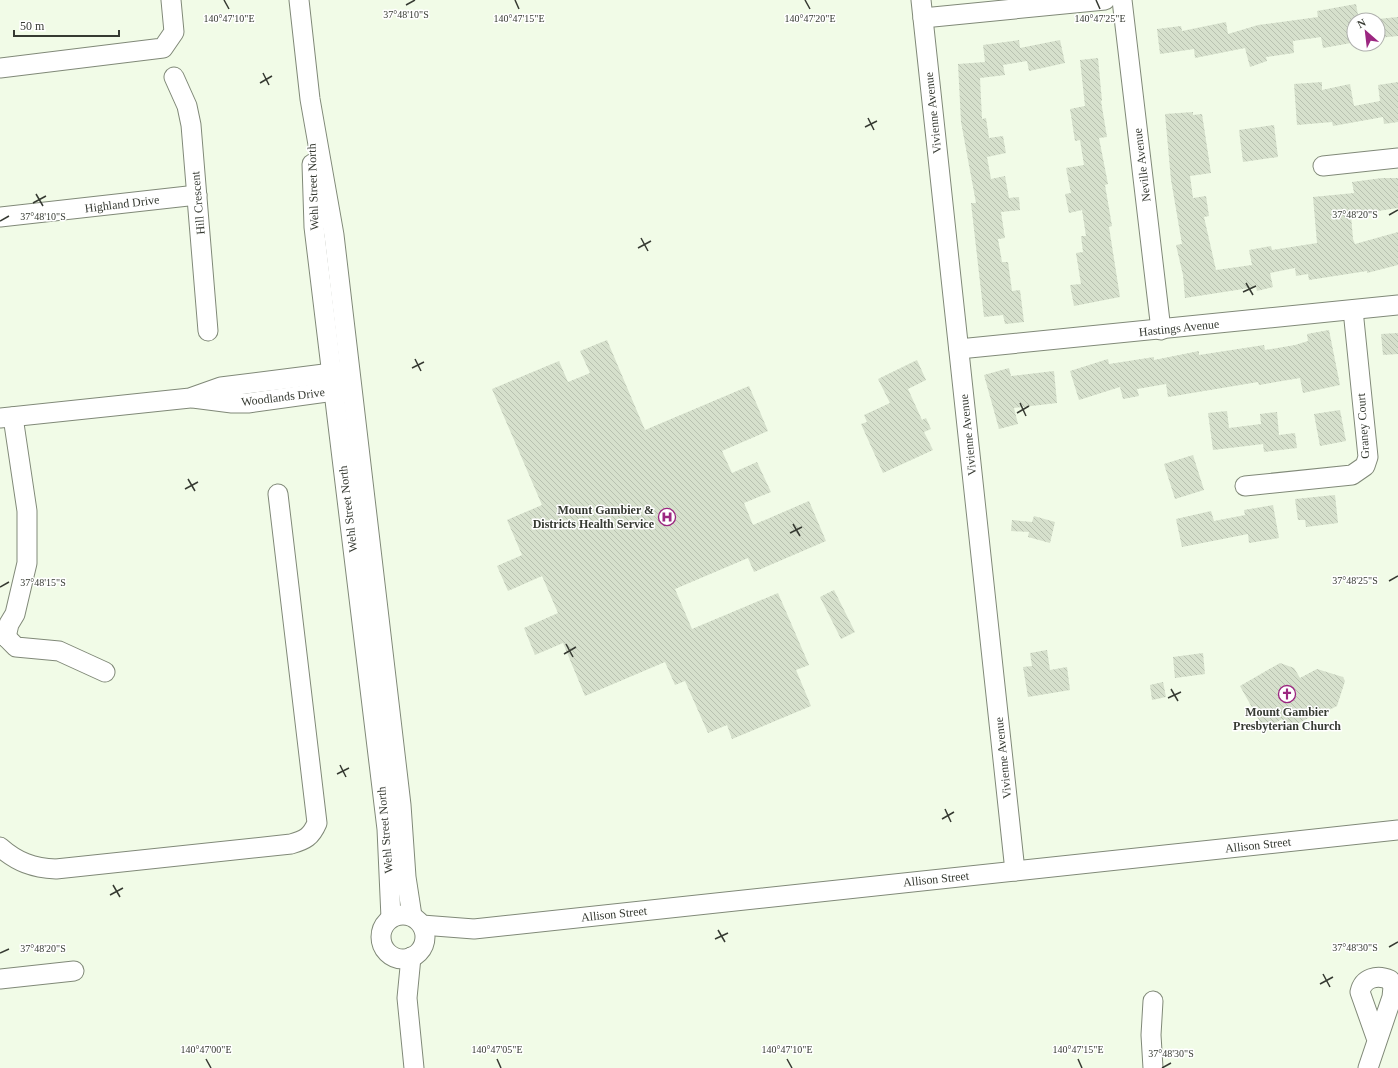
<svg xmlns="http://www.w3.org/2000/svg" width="1398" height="1068" font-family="Georgia,serif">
<defs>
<pattern id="building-back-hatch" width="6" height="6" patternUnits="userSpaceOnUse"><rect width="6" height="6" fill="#d6e0cc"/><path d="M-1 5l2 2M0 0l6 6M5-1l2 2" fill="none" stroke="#b8c1b0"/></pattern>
</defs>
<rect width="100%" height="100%" fill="#f1fbe7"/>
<g fill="url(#building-back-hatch)">
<path d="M 1356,4 L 1359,20 L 1354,20 L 1354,24 L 1347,25 L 1351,43 L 1323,48 L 1321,37 L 1293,41 L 1294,53 L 1266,57 L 1267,61 L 1250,67 L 1245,48 L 1195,58 L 1194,49 L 1160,54 L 1157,29 L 1181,26 L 1182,31 L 1226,22 L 1228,34 L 1258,25 L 1318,17 L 1317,11 Z"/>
<path d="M 1398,17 L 1398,36 L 1378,38 L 1378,19 Z"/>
<path d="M 1019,40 L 1020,48 L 1060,40 L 1065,63 L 1029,71 L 1027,61 L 1003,65 L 1005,75 L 980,78 L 982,119 L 986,118 L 989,138 L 1003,136 L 1006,153 L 987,157 L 991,179 L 1005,176 L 1009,198 L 1019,197 L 1020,210 L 1001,212 L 1005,238 L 998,239 L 1002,262 L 1008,262 L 1012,291 L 1020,290 L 1024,322 L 1005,324 L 1003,315 L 984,317 L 971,203 L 976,203 L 961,122 L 958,64 L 985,62 L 983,45 Z"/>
<path d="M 1098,58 L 1102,101 L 1101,101 L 1107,137 L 1099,138 L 1108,184 L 1105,185 L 1112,226 L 1109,227 L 1120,297 L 1074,306 L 1070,285 L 1081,284 L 1076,253 L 1083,252 L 1081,236 L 1086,236 L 1082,210 L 1069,213 L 1065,194 L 1071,193 L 1066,168 L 1084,165 L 1080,140 L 1075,141 L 1070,109 L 1085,106 L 1080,60 Z"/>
<path d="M 1322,82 L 1322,90 L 1350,84 L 1354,106 L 1380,101 L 1378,85 L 1398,82 L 1398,122 L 1384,124 L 1383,117 L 1333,126 L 1332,122 L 1297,125 L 1294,84 Z"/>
<path d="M 1193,112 L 1193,115 L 1202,114 L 1211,173 L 1190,176 L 1193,198 L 1206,196 L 1209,216 L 1204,217 L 1216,270 L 1252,265 L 1249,250 L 1271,246 L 1272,250 L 1317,243 L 1313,197 L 1354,193 L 1352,182 L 1382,178 L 1398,178 L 1398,208 L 1351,215 L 1353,239 L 1355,244 L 1398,232 L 1398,265 L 1367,273 L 1367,271 L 1309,280 L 1308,274 L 1296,276 L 1295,268 L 1270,273 L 1273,287 L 1257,291 L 1256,287 L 1185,298 L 1183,275 L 1176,245 L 1182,244 L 1171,180 L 1165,114 Z"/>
<path d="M 1274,125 L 1278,157 L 1243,162 L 1239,130 Z"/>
<path d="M 1329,330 L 1340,385 L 1303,393 L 1300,378 L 1259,385 L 1258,382 L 1168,397 L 1166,384 L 1137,389 L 1139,396 L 1123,399 L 1120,387 L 1079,400 L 1070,371 L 1108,359 L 1109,364 L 1154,357 L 1154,360 L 1199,351 L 1199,355 L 1264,345 L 1265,350 L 1295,345 L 1308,341 L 1307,334 Z"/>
<path d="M 1398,333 L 1398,354 L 1383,355 L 1381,334 Z"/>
<path d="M 607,340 L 645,430 L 749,386 L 768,431 L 722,451 L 732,473 L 757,462 L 771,492 L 744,503 L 753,525 L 809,501 L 826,541 L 754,572 L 748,558 L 675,589 L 692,629 L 778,593 L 809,665 L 796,670 L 811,706 L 732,739 L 727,725 L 708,733 L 685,681 L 675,685 L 665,662 L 585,696 L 563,643 L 535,655 L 524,628 L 558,613 L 542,576 L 508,591 L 497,566 L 522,555 L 507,520 L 542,505 L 492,389 L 559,361 L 568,382 L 590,373 L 580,351 Z"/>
<path d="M 917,360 L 926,380 L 908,389 L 922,420 L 926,418 L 931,429 L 924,432 L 933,450 L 883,473 L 861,424 L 867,422 L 864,415 L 890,403 L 878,379 Z"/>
<path d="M 1009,368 L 1011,376 L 1054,371 L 1057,403 L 1014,408 L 1018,424 L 999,429 L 984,375 Z"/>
<path d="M 1340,410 L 1346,441 L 1320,446 L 1314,414 Z"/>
<path d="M 1227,411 L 1229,428 L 1261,424 L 1260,414 L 1277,412 L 1279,435 L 1295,433 L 1297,448 L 1264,452 L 1263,444 L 1213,450 L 1208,413 Z"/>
<path d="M 1193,455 L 1204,490 L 1175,499 L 1164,464 Z"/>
<path d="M 1335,495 L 1338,523 L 1306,527 L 1305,520 L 1298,520 L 1295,499 Z"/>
<path d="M 1273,505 L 1279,538 L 1249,543 L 1248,534 L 1182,547 L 1176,519 L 1211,511 L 1214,521 L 1245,515 L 1244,510 Z"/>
<path d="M 1034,516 L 1055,522 L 1050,543 L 1028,537 L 1029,532 L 1011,531 L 1012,520 L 1032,522 Z"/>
<path d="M 834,590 L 855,632 L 841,639 L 820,597 Z"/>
<path d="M 1047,650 L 1050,670 L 1067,667 L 1070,690 L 1028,697 L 1023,667 L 1032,666 L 1030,653 Z"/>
<path d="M 1203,653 L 1205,674 L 1175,678 L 1173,657 Z"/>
<path d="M 1280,663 L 1294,668 L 1300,678 L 1317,669 L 1343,677 L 1345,681 L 1337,706 L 1327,711 L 1323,710 L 1288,729 L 1282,719 L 1264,729 L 1240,686 Z"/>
<path d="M 1163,682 L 1166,697 L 1152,700 L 1150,685 Z"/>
</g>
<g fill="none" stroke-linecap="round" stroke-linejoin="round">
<g stroke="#808978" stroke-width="21">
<g id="minor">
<path d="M 299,0 L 310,99 L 334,235 L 401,805 L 406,877 L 412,916"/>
<path d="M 921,0 L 1015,871"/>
<path d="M 1122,0 L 1161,330"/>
<path d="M 923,18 L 1105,0"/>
<path d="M 0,68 L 163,48 L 174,32 L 171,0"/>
<path d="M 174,77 L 187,106 L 191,125 L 208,331"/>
<path d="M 312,164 L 314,227 L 387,829 L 391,918"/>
<path d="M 1323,166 L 1398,158"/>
<path d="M 0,217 L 197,195"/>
<path d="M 959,349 L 1398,305"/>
<path d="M 193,398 L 232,403 L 248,403 L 334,391 L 344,385"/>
<path d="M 0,418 L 190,398 L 221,387 L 332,373 L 343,377"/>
<path d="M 1245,486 L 1352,475 L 1365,466 L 1368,457 L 1353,310"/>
<path d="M 0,631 L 16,647 L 59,651 L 105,672"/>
<path d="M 6,637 L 9,624 L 15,614 L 27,563 L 27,511 L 13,417"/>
<path d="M 0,847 C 17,862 33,868 56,869 L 291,844 C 305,840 311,837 317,823 L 278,494"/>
<circle cx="403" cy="937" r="22"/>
<path d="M 422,925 L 474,929 L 1398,830"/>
<path d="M 411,957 L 407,998 L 414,1068"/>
<path d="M 0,979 L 74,971"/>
<path d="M 1153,1001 L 1151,1035 L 1153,1068"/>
<path d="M 1368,1068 L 1392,997 L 1393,987 L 1390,980 C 1377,974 1363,978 1360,992 L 1377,1040"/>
</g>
</g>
<use href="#minor" stroke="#fff" stroke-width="19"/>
</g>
<path fill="none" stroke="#363a32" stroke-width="1.5" d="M 224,0 L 229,9M 515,0 L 519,9M 805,0 L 810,9M 1096,0 L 1100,9M 406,5 L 415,0M 263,73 L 269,85M 260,83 L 272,76M 868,118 L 874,130M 865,127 L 877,121M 36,194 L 43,206M 33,203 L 46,196M 1389,215 L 1398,210M 0,221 L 9,216M 641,238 L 648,251M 638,248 L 651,241M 1246,283 L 1253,295M 1243,292 L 1256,286M 415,359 L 421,371M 412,368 L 424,362M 1020,403 L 1026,416M 1017,413 L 1029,406M 188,479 L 195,491M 185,489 L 198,482M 793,524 L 800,536M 790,533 L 802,527M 1389,581 L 1398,576M 0,587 L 9,582M 566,644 L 573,657M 564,654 L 576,647M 1171,689 L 1178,701M 1168,698 L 1181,692M 340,765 L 346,777M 337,774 L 349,768M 945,809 L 951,822M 942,819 L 954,812M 113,885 L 120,897M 110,895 L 123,888M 718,930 L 725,942M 715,939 L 728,933M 1389,947 L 1398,942M 0,953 L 9,949M 1323,974 L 1330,987M 1320,984 L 1333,977M 206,1059 L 211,1068M 497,1059 L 501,1068M 787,1059 L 792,1068M 1078,1059 L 1082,1068M 1162,1068 L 1171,1063"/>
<defs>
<g id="hospital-ring" transform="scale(0.9)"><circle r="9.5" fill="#fff" stroke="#9c2781" stroke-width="1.5"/><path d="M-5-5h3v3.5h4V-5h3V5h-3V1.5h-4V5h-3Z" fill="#9c2781"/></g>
<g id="church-ring" transform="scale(0.9)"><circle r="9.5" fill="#fff" stroke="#9c2781" stroke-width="1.5"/><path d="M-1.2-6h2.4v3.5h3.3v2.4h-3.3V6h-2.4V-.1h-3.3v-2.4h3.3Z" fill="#9c2781"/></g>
</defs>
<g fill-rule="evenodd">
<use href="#hospital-ring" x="667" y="517"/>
<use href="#church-ring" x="1287" y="694"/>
</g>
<g text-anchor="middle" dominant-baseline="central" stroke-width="3" stroke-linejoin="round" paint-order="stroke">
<g font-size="12" fill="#363a32" stroke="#fff">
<text transform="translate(933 113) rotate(-96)">Vivienne Avenue</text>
<text transform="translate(1142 165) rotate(-97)">Neville Avenue</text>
<text transform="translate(313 187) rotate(-92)">Wehl Street North</text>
<text transform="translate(198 203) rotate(-95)">Hill Crescent</text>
<text transform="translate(122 204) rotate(-7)">Highland Drive</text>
<text transform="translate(1179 328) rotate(-6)">Hastings Avenue</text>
<text transform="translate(283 397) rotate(-7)">Woodlands Drive</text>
<text transform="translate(1363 426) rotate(-94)">Graney Court</text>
<text transform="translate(968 435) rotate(-96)">Vivienne Avenue</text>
<text transform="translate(348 509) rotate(-97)">Wehl Street North</text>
<text transform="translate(1003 758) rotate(-96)">Vivienne Avenue</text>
<text transform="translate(385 830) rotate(-95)">Wehl Street North</text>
<text transform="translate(1258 845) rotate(-6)">Allison Street</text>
<text transform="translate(936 879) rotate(-6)">Allison Street</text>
<text transform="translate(614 914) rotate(-6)">Allison Street</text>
</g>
<g font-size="12" font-weight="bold" fill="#363a32" stroke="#fff" text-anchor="end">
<text x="654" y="510">Mount Gambier &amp;<tspan x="654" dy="14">Districts Health Service</tspan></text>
<text x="1287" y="712" text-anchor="middle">Mount Gambier<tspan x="1287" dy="14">Presbyterian Church</tspan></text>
</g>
</g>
<g font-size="10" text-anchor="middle" fill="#363a32" stroke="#fff" stroke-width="3" stroke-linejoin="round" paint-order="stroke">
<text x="406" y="18">37°48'10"S</text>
<text x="229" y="22">140°47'10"E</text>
<text x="519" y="22">140°47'15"E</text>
<text x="810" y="22">140°47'20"E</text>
<text x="1100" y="22">140°47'25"E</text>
<text x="1355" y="218">37°48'20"S</text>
<text x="43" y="220">37°48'10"S</text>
<text x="1355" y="584">37°48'25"S</text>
<text x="43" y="586">37°48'15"S</text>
<text x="1355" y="951">37°48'30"S</text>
<text x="43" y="952">37°48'20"S</text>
<text x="206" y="1053">140°47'00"E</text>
<text x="497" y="1053">140°47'05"E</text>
<text x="787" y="1053">140°47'10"E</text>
<text x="1078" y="1053">140°47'15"E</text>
<text x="1171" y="1057">37°48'30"S</text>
</g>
<g transform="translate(1366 32) rotate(332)"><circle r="19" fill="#ffffff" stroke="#afb0ad"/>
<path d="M0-3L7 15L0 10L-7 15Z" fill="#9c2781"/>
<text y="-6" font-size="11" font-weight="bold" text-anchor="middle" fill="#363a32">N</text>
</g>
<path d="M14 30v6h105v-6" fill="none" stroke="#363a32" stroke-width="2"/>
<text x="20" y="30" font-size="12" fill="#363a32" stroke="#ffffff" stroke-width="3" paint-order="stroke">50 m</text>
</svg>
